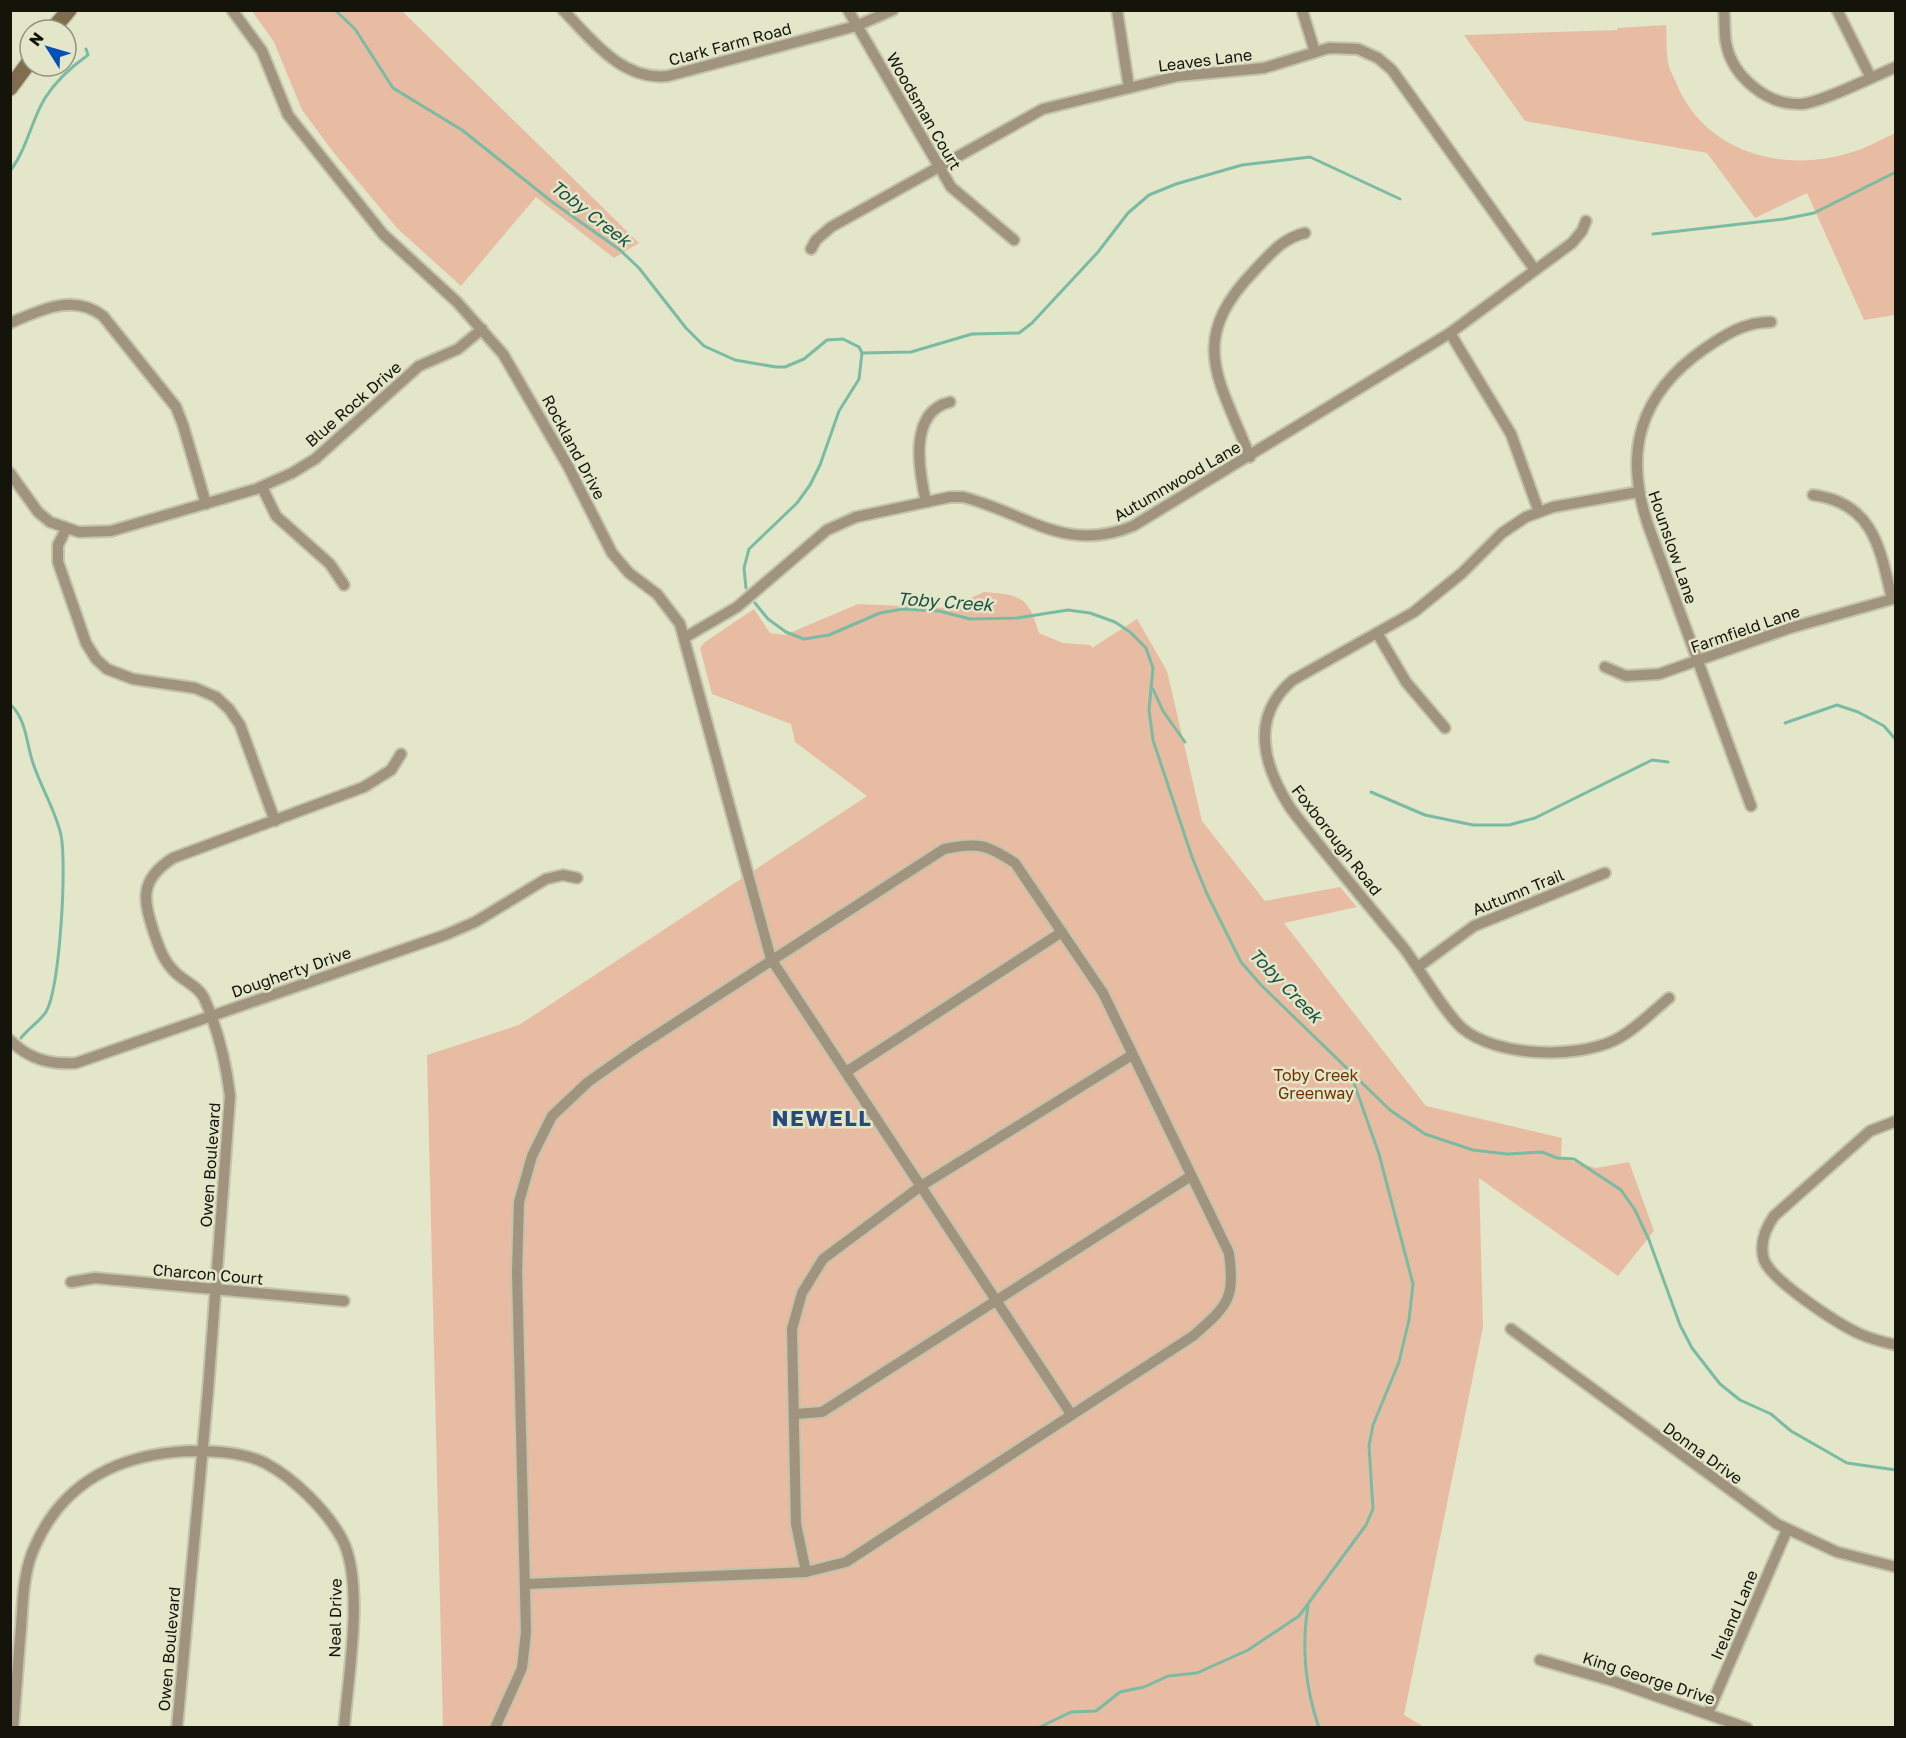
<svg xmlns="http://www.w3.org/2000/svg" width="1906" height="1738" font-family="'Golos Text',sans-serif">
<rect width="100%" height="100%" fill="#e4e6c9"/>
<g fill="#e8bca3">
<path d="M 252,11 L 402,11 L 639,243 L 614,258 L 536,197 L 461,286 L 397,228 L 334,153 L 302,110 L 274,42 Z"/>
<path d="M 1666,25 C 1667,37 1666,50 1668,62 C 1669,70 1675,79 1678,87 C 1707,153 1784,173 1849,153 C 1865,149 1880,140 1895,133 L 1895,315 L 1864,320 L 1807,193 L 1755,218 L 1707,153 L 1525,121 L 1464,35 L 1618,30 L 1617,28 Z"/>
<path d="M 984,592 C 1021,595 1028,596 1039,633 L 1063,643 L 1091,645 L 1092,648 L 1137,619 L 1167,671 L 1202,821 L 1265,901 L 1340,887 L 1357,907 L 1284,923 L 1426,1106 L 1562,1138 L 1561,1158 L 1596,1168 L 1629,1162 L 1654,1231 L 1618,1276 L 1479,1178 L 1483,1327 L 1404,1715 L 1424,1727 L 443,1727 L 427,1055 L 519,1025 L 867,796 L 795,742 L 791,724 L 712,694 L 700,648 L 705,642 L 754,609 L 770,633 L 785,635 L 858,604 L 948,608 Z"/>
</g>
<g fill="none" stroke-linecap="round" stroke-linejoin="round">
<g stroke="#7abba4" stroke-width="3">
<path d="M 335,10 L 355,29 L 393,88 L 462,130 L 551,201 L 620,250 L 639,268 L 686,328 L 704,346 L 735,360 L 776,367 L 785,367 L 804,359 L 827,340 L 843,339 L 859,347 L 862,353 L 859,379 L 839,411 L 820,465 L 810,485 L 797,503 L 749,549 L 744,568 L 746,588"/>
<path d="M 10,171 C 27,149 31,121 45,98 C 56,81 71,67 88,55 L 86,49"/>
<path d="M 1653,234 L 1784,219 L 1814,213 L 1896,172"/>
<path d="M 862,353 L 911,352 L 972,334 L 1019,333 L 1032,323 L 1098,252 L 1128,213 L 1149,195 L 1176,184 L 1242,165 L 1310,157 L 1400,199"/>
<path d="M 755,603 L 768,619 L 786,632 L 804,639 L 829,635 L 880,613 L 903,609 L 939,611 L 970,619 L 1017,618 L 1068,610 L 1090,613 L 1115,622 L 1130,632 L 1146,648 L 1153,668 L 1149,710 L 1153,740 L 1192,857 L 1207,894 L 1241,962 L 1261,985 L 1390,1110 L 1425,1134 L 1473,1150 L 1507,1154 L 1542,1152 L 1557,1158 L 1574,1159 L 1621,1190 L 1635,1210 L 1649,1240 L 1680,1325 L 1692,1348 L 1720,1384 L 1740,1400 L 1771,1414 L 1791,1431 L 1847,1463 L 1896,1470"/>
<path d="M 1153,689 L 1163,711 L 1185,742"/>
<path d="M 10,704 C 27,720 26,743 33,763 C 41,788 55,809 61,835 C 67,865 60,987 46,1012 C 40,1021 28,1029 21,1038"/>
<path d="M 1785,723 L 1837,705 L 1858,712 L 1884,726 L 1896,740"/>
<path d="M 1371,792 L 1425,815 L 1473,825 L 1509,825 L 1535,818 L 1652,760 L 1668,762"/>
<path d="M 1308,1606 C 1301,1648 1305,1687 1319,1728"/>
<path d="M 917,1728 L 934,1728"/>
<path d="M 1038,1728 L 1071,1712 L 1096,1711 L 1120,1692 L 1144,1687 L 1168,1676 L 1197,1673 L 1248,1650 L 1299,1616 L 1366,1525 L 1373,1509 L 1369,1446 L 1373,1425 L 1399,1362 L 1409,1320 L 1413,1284 L 1379,1154 L 1350,1072"/>
</g>
<g stroke="#c3c4ab" stroke-width="14">
<g id="street">
<path d="M 232,10 L 262,51 L 288,115 L 383,234 L 457,302 L 503,354 L 568,466 L 612,553 L 629,573 L 657,594 L 680,624 L 771,959 L 1071,1414"/>
<path d="M 563,10 C 592,40 622,81 668,76 L 856,26 L 893,10"/>
<path d="M 848,10 L 951,187 L 1014,240"/>
<path d="M 1117,10 L 1129,88"/>
<path d="M 1302,10 L 1315,52"/>
<path d="M 1724,10 C 1725,21 1724,32 1726,43 C 1732,76 1767,106 1802,104 C 1823,102 1874,76 1896,67"/>
<path d="M 1837,10 L 1871,78"/>
<path d="M 811,249 L 816,240 L 831,227 L 1043,109 L 1178,76 L 1264,68 L 1329,48 L 1358,49 L 1378,58 L 1392,70 L 1535,270"/>
<path d="M 10,323 C 41,310 73,293 103,316 L 176,407 L 183,425 L 206,504"/>
<path d="M 1450,333 L 1511,434 L 1539,512"/>
<path d="M 1250,457 C 1219,378 1186,341 1255,270 C 1270,254 1283,238 1305,233"/>
<path d="M 10,473 L 38,512 L 50,522 L 79,532 L 111,531 L 256,489 L 292,473 L 315,459 L 419,366 L 458,349 L 482,329"/>
<path d="M 262,487 L 276,516 L 330,564 L 344,585"/>
<path d="M 1638,492 L 1553,507 L 1526,517 L 1502,533 L 1462,573 L 1414,612 L 1293,680 C 1249,717 1263,766 1291,809 C 1327,856 1365,901 1403,947 C 1420,969 1443,1011 1462,1028 C 1496,1057 1576,1059 1615,1040 C 1635,1030 1652,1012 1669,998"/>
<path d="M 1813,495 C 1874,503 1880,549 1892,599"/>
<path d="M 926,502 C 919,471 908,412 950,402"/>
<path d="M 66,529 L 58,545 L 58,562 L 86,643 L 96,659 L 107,669 L 133,679 L 195,688 L 216,697 L 229,709 L 240,725 L 275,821"/>
<path d="M 1377,633 L 1406,682 L 1445,728"/>
<path d="M 684,638 L 737,607 L 827,530 L 856,517 L 950,497 L 963,497 C 1026,513 1065,554 1133,526 L 1450,333 L 1572,243 L 1582,231 L 1586,221"/>
<path d="M 1605,667 L 1626,676 L 1659,674 L 1790,628 L 1896,598"/>
<path d="M 1751,806 L 1648,525 C 1623,451 1640,394 1704,349 C 1726,334 1745,322 1771,322"/>
<path d="M 1418,967 L 1474,926 L 1605,873"/>
<path d="M 10,1040 C 28,1059 51,1065 76,1063 L 445,935 L 475,922 L 546,879 L 563,875 L 577,878"/>
<path d="M 846,1072 L 1062,932"/>
<path d="M 1896,1121 L 1870,1131 L 1774,1216 C 1765,1229 1759,1244 1764,1260 C 1772,1281 1838,1324 1860,1334 C 1871,1339 1883,1342 1896,1345"/>
<path d="M 71,1282 L 95,1278 L 344,1301"/>
<path d="M 1511,1329 L 1777,1524 L 1837,1552 L 1896,1567"/>
<path d="M 795,1414 L 822,1412 L 1191,1176"/>
<path d="M 806,1572 L 796,1524 L 792,1329 L 802,1293 L 823,1259 L 921,1186 L 1132,1055"/>
<path d="M 1540,1660 L 1613,1681 L 1747,1728"/>
<path d="M 1708,1713 L 1787,1530"/>
<path d="M 13,1728 C 16,1694 18,1661 21,1628 C 23,1600 23,1570 36,1544 C 65,1480 122,1454 189,1451 C 214,1451 243,1452 265,1463 C 294,1478 327,1511 342,1539 C 365,1582 348,1678 344,1728"/>
<path d="M 177,1728 L 208,1391 L 230,1096 C 226,1063 218,1029 204,998 C 198,985 182,981 173,970 C 163,960 159,947 154,933 C 143,899 139,880 173,858 L 364,787 L 391,770 L 401,754"/>
<path d="M 495,1728 L 522,1668 L 526,1632 L 517,1272 L 519,1202 L 532,1156 L 552,1116 L 588,1082 L 635,1049 L 944,849 C 978,842 986,844 1015,863 L 1103,993 L 1229,1253 C 1235,1300 1228,1305 1193,1336 L 846,1562 L 806,1572 L 527,1584"/>
</g>
</g>
<g stroke="#c3c4ab" stroke-width="18">
<g id="secondary">
<path d="M 52,30 L 69,10"/>
<path d="M 10,88 L 30,61"/>
</g>
</g>
<use href="#street" stroke="#a1947f" stroke-width="10"/>
<use href="#secondary" stroke="#806d4e" stroke-width="15"/>
</g>
<g text-anchor="middle" dominant-baseline="central" stroke-width="5" stroke-linejoin="round" paint-order="stroke">
<g font-size="16" fill="#14140b" stroke="#e4e6c9">
<text transform="translate(730 44) rotate(-15)">Clark Farm Road</text>
<text transform="translate(1205 60) rotate(-7)">Leaves Lane</text>
<text transform="translate(924 111) rotate(60)">Woodsman Court</text>
<text transform="translate(353 404) rotate(-41)">Blue Rock Drive</text>
<text transform="translate(574 447) rotate(62)">Rockland Drive</text>
<text transform="translate(1177 481) rotate(-30)">Autumnwood Lane</text>
<text transform="translate(1673 547) rotate(71)">Hounslow Lane</text>
<text transform="translate(1745 629) rotate(-19)">Farmfield Lane</text>
<text transform="translate(1337 840) rotate(52)">Foxborough Road</text>
<text transform="translate(1518 892) rotate(-22)">Autumn Trail</text>
<text transform="translate(291 972) rotate(-19)">Dougherty Drive</text>
<text transform="translate(210 1165) rotate(-86)">Owen Boulevard</text>
<text transform="translate(208 1274) rotate(5)">Charcon Court</text>
<text transform="translate(1703 1453) rotate(36)">Donna Drive</text>
<text transform="translate(1734 1615) rotate(-67)">Ireland Lane</text>
<text transform="translate(335 1618) rotate(-89)">Neal Drive</text>
<text transform="translate(169 1649) rotate(-85)">Owen Boulevard</text>
<text transform="translate(1649 1678) rotate(18)">King George Drive</text>
</g>
<g font-size="16" fill="#713200" stroke="#e4e6c9">
<text x="1316" y="1075">Toby Creek<tspan x="1316" dy="18">Greenway</tspan></text>
</g>
<g font-size="18" font-style="italic" fill="#1d5242" stroke="#e4e6c9">
<text transform="translate(591 213) rotate(38)">Toby Creek</text>
<text transform="translate(945 601) rotate(4)">Toby Creek</text>
<text transform="translate(1286 985) rotate(46)">Toby Creek</text>
</g>
<g font-size="22" font-weight="bold" letter-spacing="1.5" fill="#27497f" stroke="#e4e6c9">
<text x="822" y="1117">NEWELL</text>
</g>
</g>
<rect width="1906" height="1738" fill="none" stroke="#14140b" stroke-width="24"/>
<g transform="translate(48 48) rotate(307)"><circle r="28" fill="#e4e6c9" stroke="#91927d" stroke-width="1.5"/>
<path d="M0-4.5L10 22L0 15L-10 22Z" fill="#014fb8"/>
<text y="-9" font-size="16" font-weight="bold" text-anchor="middle" fill="#14140b">N</text>
</g>
</svg>
